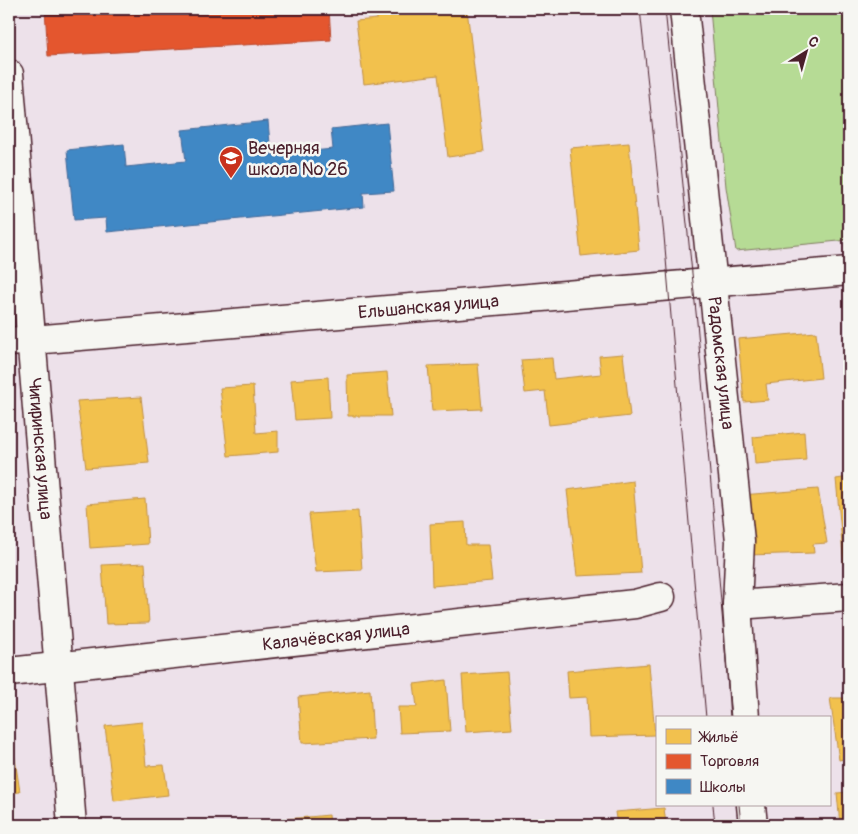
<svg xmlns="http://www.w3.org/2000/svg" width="858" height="834" font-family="Pangolin,sans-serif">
<rect width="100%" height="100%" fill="#ede1ea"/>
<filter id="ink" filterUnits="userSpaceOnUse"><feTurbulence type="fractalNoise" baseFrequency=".02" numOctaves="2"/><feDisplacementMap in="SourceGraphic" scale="10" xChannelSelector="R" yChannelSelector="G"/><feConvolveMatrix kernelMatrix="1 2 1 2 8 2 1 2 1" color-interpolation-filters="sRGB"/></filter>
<g filter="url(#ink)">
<path fill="#b6db95" stroke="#807d60" d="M 710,9 L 849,9 L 849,240 L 736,251 L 726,187 Z"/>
<g fill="#f2c14e" stroke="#c09044">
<path d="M 376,9 L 467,9 L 484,152 L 448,157 L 438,75 L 364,84 L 356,21 L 377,19 Z"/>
<path d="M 629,143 L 639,250 L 581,256 L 570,148 Z"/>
<path d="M 816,332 L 821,378 L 766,384 L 768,400 L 744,402 L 738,339 Z"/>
<path d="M 623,354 L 630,416 L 549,425 L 545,391 L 525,393 L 521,360 L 552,358 L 554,379 L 601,374 L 599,356 Z"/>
<path d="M 478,364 L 482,409 L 432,411 L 428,366 Z"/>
<path d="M 387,372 L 391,416 L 348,416 L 347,375 Z"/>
<path d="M 328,377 L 330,418 L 295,420 L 291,380 Z"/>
<path d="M 253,386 L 256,433 L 278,431 L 278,452 L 228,456 L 220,388 Z"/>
<path d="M 141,397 L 149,463 L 86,468 L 77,401 Z"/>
<path d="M 804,432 L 806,460 L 755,464 L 753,437 Z"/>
<path d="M 849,477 L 849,587 L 846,587 L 836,479 Z"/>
<path d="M 633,481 L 641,573 L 577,576 L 567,490 Z"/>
<path d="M 818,489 L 827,543 L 813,544 L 814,553 L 748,555 L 741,495 Z"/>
<path d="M 145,499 L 148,544 L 90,548 L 87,504 Z"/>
<path d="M 358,511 L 362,570 L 316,572 L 309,514 Z"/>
<path d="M 465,522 L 466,545 L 488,545 L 492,581 L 432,586 L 430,524 Z"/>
<path d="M 145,563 L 149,623 L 106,624 L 102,565 Z"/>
<path d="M 649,664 L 655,735 L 589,737 L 587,697 L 569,698 L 567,671 Z"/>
<path d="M 507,672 L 512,729 L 466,732 L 462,675 Z"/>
<path d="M 446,680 L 450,731 L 400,733 L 398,707 L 417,707 L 414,684 Z"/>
<path d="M 370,690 L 373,739 L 302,743 L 298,697 Z"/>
<path d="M 830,698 L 849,698 L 849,758 L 839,760 Z"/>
<path d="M 142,722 L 146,766 L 164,765 L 168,795 L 114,801 L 105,726 Z"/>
<path d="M 11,733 L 20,792 L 9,793 L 9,734 Z"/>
<path d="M 849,792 L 849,825 L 840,825 L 837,793 Z"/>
<path d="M 664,808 L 666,825 L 617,825 L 615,812 Z"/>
<path d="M 329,815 L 330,825 L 257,825 L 257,822 Z"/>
<path d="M 816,819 L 817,825 L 793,825 L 793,821 Z"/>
</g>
<path fill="#e4572e" stroke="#b6462d" d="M 45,9 L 329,9 L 331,40 L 48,56 Z"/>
<path fill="#3f88c5" stroke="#426897" d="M 268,121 L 271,155 L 333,149 L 331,129 L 387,123 L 394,191 L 363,193 L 364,207 L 107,232 L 106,218 L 74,220 L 67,150 L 124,144 L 126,167 L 186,161 L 182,130 Z"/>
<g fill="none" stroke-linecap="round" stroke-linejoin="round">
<g stroke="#4a1f2b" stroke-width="31">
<g id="minor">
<path id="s1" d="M 684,9 L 740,541 L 737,605 L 745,718"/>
<path id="s2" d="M 9,342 L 849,271"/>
<path d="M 737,605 L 849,597"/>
<path id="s3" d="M 9,672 L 635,604 L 661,597"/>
<path d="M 751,805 L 753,825"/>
</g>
</g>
<g stroke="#4a1f2b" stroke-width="31">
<g id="tertiary">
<path id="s4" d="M 9,74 L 72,825"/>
</g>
</g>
<use href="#minor" stroke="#f6f6f2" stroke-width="28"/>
<use href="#tertiary" stroke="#f6f6f2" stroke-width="28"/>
<g stroke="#4a1f2b" stroke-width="1">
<path d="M 640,9 L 664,236 L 706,718"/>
<path d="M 665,9 L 697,322 L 731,718"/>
<path d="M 713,805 L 715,825"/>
<path d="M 739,805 L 741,825"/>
</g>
</g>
</g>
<defs>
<g id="school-pin" transform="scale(1.25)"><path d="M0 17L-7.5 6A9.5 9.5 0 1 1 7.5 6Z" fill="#c8321e" stroke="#f6f6f2"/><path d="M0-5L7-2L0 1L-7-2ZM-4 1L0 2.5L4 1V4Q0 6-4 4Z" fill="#fff"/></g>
</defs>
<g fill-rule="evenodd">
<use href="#school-pin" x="231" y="158"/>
</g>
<g text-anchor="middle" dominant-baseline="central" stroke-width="5" stroke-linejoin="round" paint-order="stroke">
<g font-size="18" fill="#4a1f2b" stroke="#f6f6f2" text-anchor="start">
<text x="248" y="148">Вечерняя<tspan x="248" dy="21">школа № 26</tspan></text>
</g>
<g font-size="18" fill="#4a1f2b" stroke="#f6f6f2">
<text stroke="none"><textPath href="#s2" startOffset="421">Ельшанская улица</textPath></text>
<text stroke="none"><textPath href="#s1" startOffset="356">Радомская улица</textPath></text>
<text stroke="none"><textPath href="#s4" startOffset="376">Чигиринская улица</textPath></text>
<text stroke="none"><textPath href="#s3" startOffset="329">Калачёвская улица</textPath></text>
</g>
</g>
<rect width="858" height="834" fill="none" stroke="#f6f6f2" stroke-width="30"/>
<rect x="15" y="15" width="828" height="804" fill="none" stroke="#4a1f2b" stroke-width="2" filter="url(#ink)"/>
<rect x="656" y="716" width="175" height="90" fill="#f6f6f2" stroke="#b1a0a2"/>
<rect x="666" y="729" width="25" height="15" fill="#f2c14e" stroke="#b1a0a2"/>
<text x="700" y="742" font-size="15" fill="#4a1f2b">Жильё</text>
<rect x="666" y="754" width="25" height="15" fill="#e4572e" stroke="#b1a0a2"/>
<text x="700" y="766" font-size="15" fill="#4a1f2b">Торговля</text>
<rect x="666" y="779" width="25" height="15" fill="#3f88c5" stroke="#b1a0a2"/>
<text x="700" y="792" font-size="15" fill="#4a1f2b">Школы</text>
<g transform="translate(806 52) rotate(37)" stroke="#f6f6f2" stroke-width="4" paint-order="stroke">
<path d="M0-4L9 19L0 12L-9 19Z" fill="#4a1f2b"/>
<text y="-8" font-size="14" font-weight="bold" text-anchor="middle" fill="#4a1f2b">С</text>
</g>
</svg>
